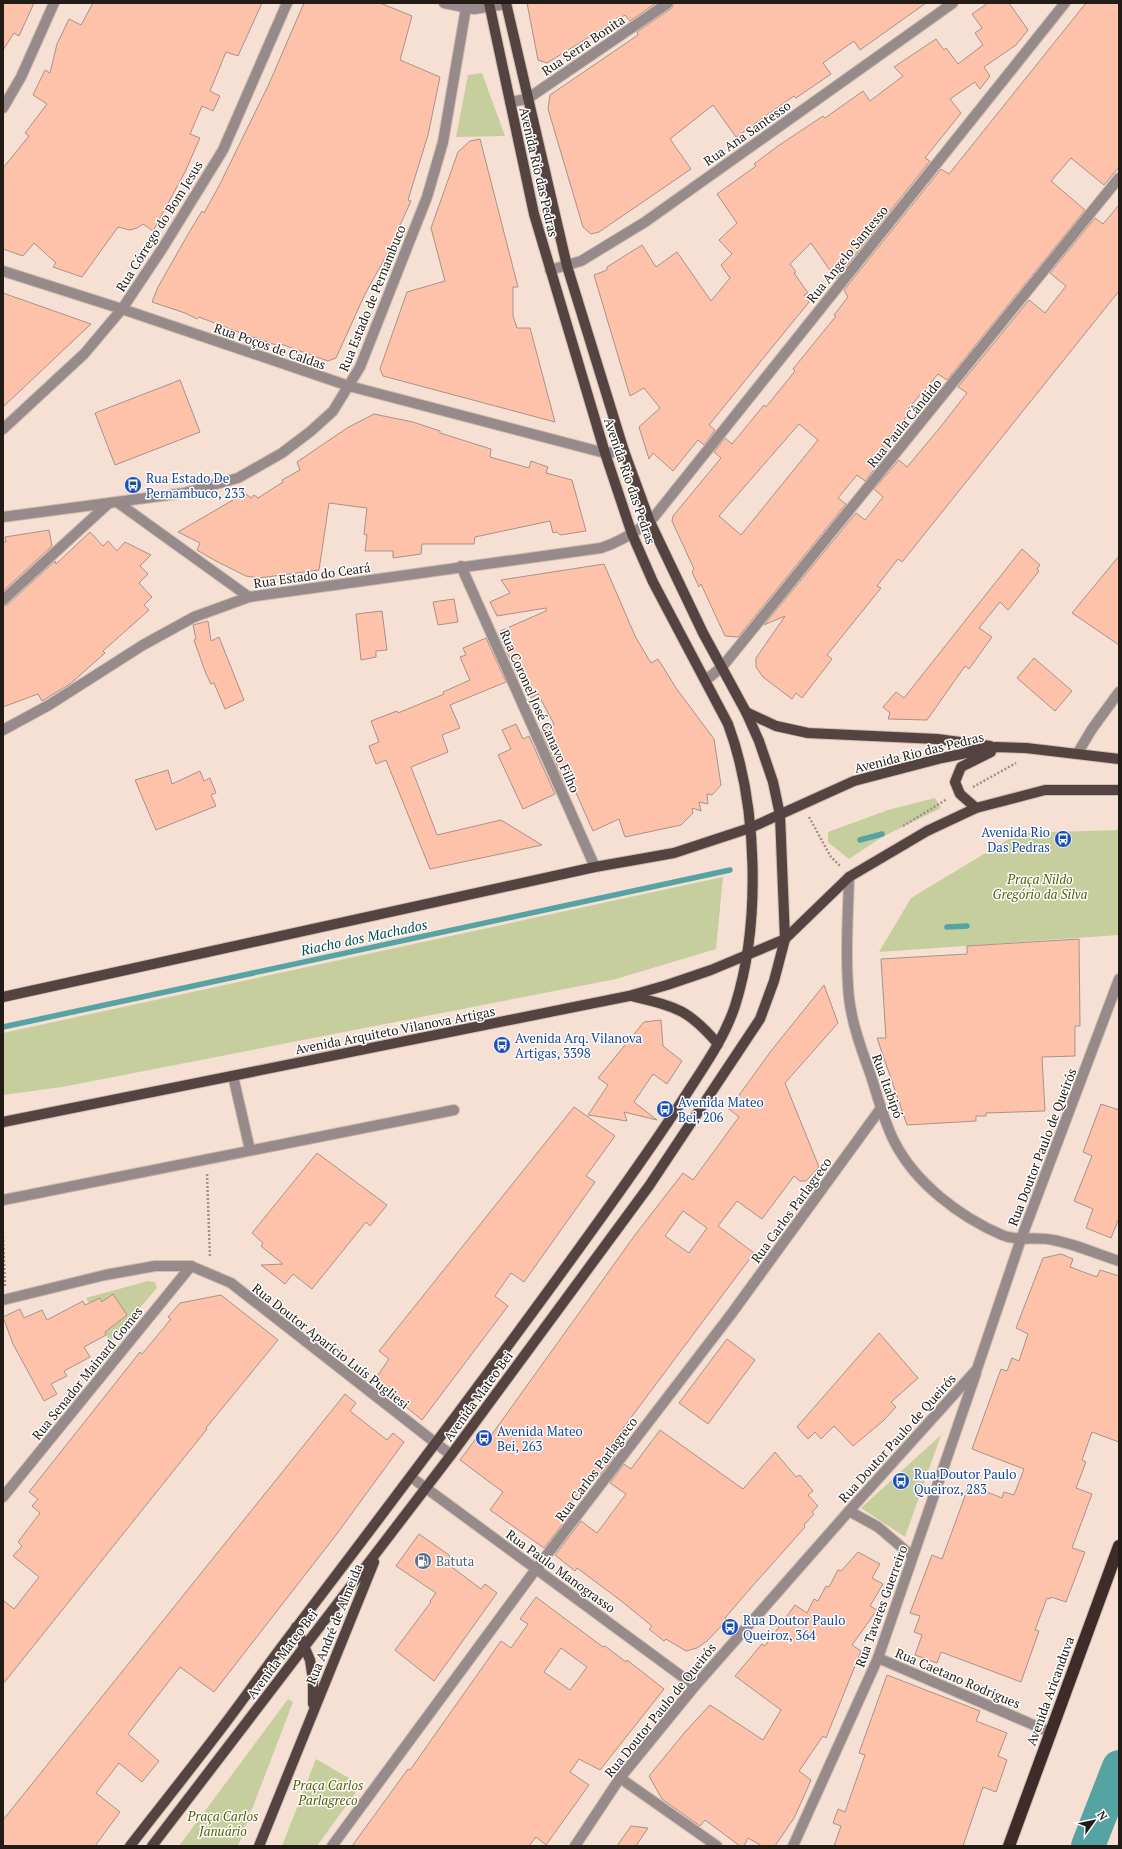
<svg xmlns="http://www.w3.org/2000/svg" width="1122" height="1849" font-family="'PT Serif',serif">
<rect width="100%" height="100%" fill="#f6e0d3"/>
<g fill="#c6ce9d">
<path d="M 482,73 L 505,136 L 456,137 L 468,75 Z"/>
<path d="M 935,798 L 941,808 L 882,837 L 849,859 L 828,842 L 828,832 L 888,810 Z"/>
<path d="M 1119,830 L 1119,935 L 879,952 L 911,898 L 1019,833 Z"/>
<path d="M 723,877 L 716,949 L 616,979 L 62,1087 L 3,1095 L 3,1033 Z"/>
<path d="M 148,1281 L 155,1282 L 157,1288 L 110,1342 L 86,1298 Z"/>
<path d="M 941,1435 L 905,1537 L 861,1508 Z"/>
<path d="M 288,1699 L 293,1702 L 238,1846 L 179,1846 Z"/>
<path d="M 316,1759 L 361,1785 L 317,1846 L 282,1846 Z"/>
</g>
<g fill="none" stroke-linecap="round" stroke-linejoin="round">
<g stroke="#56a3a3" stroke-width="5.5">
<path d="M 860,840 L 882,834"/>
<path d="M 947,927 L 967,926"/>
<path d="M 3,1027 L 730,870"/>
</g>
<path stroke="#56a3a3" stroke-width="34" d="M 1088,1846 L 1119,1767"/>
</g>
<g fill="#fdc2a9" stroke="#a99289" fill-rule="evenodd">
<path d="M 3,3 L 34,3 L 19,36 L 14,33 L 3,50 Z"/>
<path d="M 93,3 L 262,3 L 238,56 L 226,52 L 210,91 L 220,96 L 213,111 L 202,106 L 190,134 L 200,138 L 185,172 L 153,231 L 143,224 L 137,228 L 130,230 L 118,227 L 82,277 L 53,267 L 56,263 L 34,243 L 23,256 L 3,249 L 3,168 L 29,136 L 25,133 L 47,104 L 33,95 L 45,70 L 50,73 L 57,44 L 69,19 L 81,25 Z"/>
<path d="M 304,3 L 380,3 L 412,16 L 400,60 L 440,77 L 428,135 L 408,200 L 411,201 L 385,258 L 365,294 L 336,358 L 328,361 L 281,344 L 279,346 L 238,332 L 199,317 L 197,319 L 185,313 L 152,302 L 158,287 L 187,236 L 202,211 L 204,213 L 220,184 L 268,86 Z"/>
<path d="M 527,3 L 656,3 L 630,21 L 625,15 L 547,63 L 538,60 Z"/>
<path d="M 674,3 L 926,3 L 860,50 L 854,41 L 823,63 L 831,74 L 796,98 L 794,96 L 736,137 L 713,105 L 670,139 L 691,169 L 599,232 L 591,234 L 583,227 L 548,109 L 550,95 L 638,35 L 637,32 L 672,8 Z"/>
<path d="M 988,3 L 1009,3 L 1028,30 L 1016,45 L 984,67 L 990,76 L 980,89 L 975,82 L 950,99 L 961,113 L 925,158 L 930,161 L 836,279 L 811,243 L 790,264 L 796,272 L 794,273 L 808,293 L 804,295 L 809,302 L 709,425 L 715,430 L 704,445 L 698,440 L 673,471 L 653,453 L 649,459 L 639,427 L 660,408 L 644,388 L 630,396 L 594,275 L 607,270 L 607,267 L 642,245 L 656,267 L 677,252 L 711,301 L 730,278 L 721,265 L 732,254 L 719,240 L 737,223 L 717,194 L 756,166 L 754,164 L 778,146 L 823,116 L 825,118 L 863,91 L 870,101 L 903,76 L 894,67 L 936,39 L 944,50 L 946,48 L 958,64 L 983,45 L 975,33 L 982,28 L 972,14 Z"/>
<path d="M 1086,3 L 1119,3 L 1119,167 L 1104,185 L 1071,158 L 1051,181 L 1085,210 L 947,380 L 938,374 L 908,409 L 911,411 L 882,445 L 889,451 L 865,481 L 857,475 L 838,498 L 846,504 L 738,637 L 725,636 L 701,584 L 699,587 L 692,572 L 694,569 L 672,521 L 673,516 L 721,458 L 714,452 L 725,438 L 732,444 L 764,405 L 766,407 L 795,371 L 793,369 L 836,316 L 834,315 L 848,297 L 844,290 L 941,169 L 949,174 ZM 799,424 L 818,440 L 741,535 L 719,516 Z"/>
<path d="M 480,139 L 518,287 L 513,287 L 513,316 L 517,328 L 530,328 L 555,422 L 383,376 L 380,369 L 407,292 L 445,281 L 431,228 L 458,152 L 470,141 Z"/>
<path d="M 1119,205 L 1119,291 L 902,562 L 898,559 L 877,586 L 881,588 L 827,655 L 832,659 L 802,698 L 796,693 L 792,699 L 763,677 L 756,667 L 756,658 L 785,616 L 764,625 L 856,513 L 865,520 L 883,497 L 874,489 L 899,460 L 907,467 L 938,430 L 967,393 L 958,387 L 1029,300 L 1045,313 L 1066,286 L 1050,273 L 1095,218 L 1103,224 Z"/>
<path d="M 3,293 L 91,324 L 3,407 Z"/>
<path d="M 180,380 L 200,432 L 115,465 L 95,413 Z"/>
<path d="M 374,414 L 413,422 L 440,431 L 440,433 L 491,449 L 490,457 L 529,468 L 531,461 L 548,467 L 546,473 L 572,480 L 586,531 L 560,535 L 557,532 L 553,533 L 550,521 L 475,537 L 474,544 L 422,544 L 421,554 L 393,558 L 393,551 L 365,551 L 367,535 L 364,534 L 367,508 L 329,503 L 319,570 L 259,578 L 246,576 L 214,560 L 197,550 L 200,543 L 178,532 L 245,493 L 251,498 L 254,495 L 258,498 L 283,482 L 282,480 L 300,470 L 297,462 L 347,428 Z"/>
<path d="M 49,530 L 52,546 L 3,591 L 3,542 L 6,542 L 5,537 Z"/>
<path d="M 90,532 L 103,546 L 108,541 L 117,551 L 125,542 L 151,555 L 140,566 L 148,574 L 139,583 L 152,597 L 144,605 L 149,610 L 103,651 L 105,653 L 70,684 L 42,701 L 38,694 L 3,707 L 3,606 L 7,605 L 55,561 L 56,564 Z"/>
<path d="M 1022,549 L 1040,565 L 1037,569 L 1039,571 L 1008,610 L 1000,602 L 979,628 L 992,637 L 969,669 L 965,666 L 927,720 L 888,719 L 890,713 L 883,707 L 896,692 L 904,698 Z"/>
<path d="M 1119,556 L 1119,645 L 1072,613 Z"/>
<path d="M 604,564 L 636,638 L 651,663 L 658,659 L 676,688 L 714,739 L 721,785 L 712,795 L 707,794 L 708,804 L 699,802 L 701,811 L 692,808 L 693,813 L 681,825 L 625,837 L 619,819 L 593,831 L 573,786 L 567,788 L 541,730 L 554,724 L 538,694 L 531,698 L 521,675 L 518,677 L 498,632 L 546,611 L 546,608 L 497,616 L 490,602 L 510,593 L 501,580 Z"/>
<path d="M 454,599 L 458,622 L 438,625 L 433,602 Z"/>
<path d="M 382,611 L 387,650 L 376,651 L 376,657 L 361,660 L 356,614 Z"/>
<path d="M 208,621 L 211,641 L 219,637 L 244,700 L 225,709 L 214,683 L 211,684 L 206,674 L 194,640 L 196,639 L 193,625 Z"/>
<path d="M 486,638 L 506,682 L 450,705 L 460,728 L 442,735 L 448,752 L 411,767 L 437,835 L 501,820 L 542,845 L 430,869 L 386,760 L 376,764 L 369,746 L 379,742 L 371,721 L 397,711 L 398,713 L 444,694 L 443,692 L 470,680 L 460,657 L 466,655 L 463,648 Z"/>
<path d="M 1034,658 L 1072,691 L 1055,711 L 1017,678 Z"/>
<path d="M 516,724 L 523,739 L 529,736 L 555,794 L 523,809 L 498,755 L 511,749 L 502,730 Z"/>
<path d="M 168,770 L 172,784 L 200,771 L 204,781 L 210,778 L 216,793 L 211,795 L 216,806 L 156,830 L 135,780 Z"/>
<path d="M 1079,939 L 1080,1026 L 1075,1026 L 1075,1056 L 1042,1057 L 1045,1111 L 986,1113 L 986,1116 L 976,1116 L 976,1121 L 907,1125 L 877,1038 L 886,1038 L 881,959 L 967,954 L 967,946 Z"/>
<path d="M 824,985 L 838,1023 L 785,1083 L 819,1167 L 806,1181 L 800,1181 L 794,1176 L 762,1219 L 737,1201 L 718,1226 L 754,1253 L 606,1451 L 614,1457 L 600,1475 L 594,1471 L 566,1510 L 571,1513 L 544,1548 L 490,1510 L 503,1492 L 460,1460 L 477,1437 L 485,1444 L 635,1235 L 683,1173 L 693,1180 L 739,1117 L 729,1109 L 771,1051 ZM 683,1211 L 707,1228 L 689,1253 L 665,1236 Z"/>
<path d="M 661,1020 L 663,1046 L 682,1061 L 667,1084 L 653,1074 L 634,1102 L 657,1120 L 624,1112 L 627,1121 L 588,1115 L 608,1085 L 598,1078 L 644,1022 Z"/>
<path d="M 1101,1104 L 1119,1110 L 1119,1218 L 1111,1238 L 1086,1228 L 1093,1209 L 1074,1201 L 1092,1156 L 1083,1152 Z"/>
<path d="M 574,1107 L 615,1136 L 586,1176 L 595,1182 L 524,1282 L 511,1273 L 495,1296 L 508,1306 L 422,1420 L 374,1381 L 389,1359 L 379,1351 Z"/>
<path d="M 317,1153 L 387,1205 L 370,1226 L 366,1222 L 312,1289 L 293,1274 L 285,1284 L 261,1265 L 283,1264 L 261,1246 L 263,1243 L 252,1233 Z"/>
<path d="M 1061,1254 L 1073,1259 L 1070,1267 L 1097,1277 L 1100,1270 L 1119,1276 L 1119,1442 L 1092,1432 L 1082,1460 L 1086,1462 L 1076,1488 L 1092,1494 L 1072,1548 L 1085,1552 L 1066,1602 L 1051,1597 L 1050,1599 L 1047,1598 L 1035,1630 L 1039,1631 L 1021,1682 L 941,1652 L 937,1663 L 915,1655 L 922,1635 L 914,1632 L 920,1616 L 910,1613 L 932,1555 L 942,1559 L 969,1485 L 1002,1498 L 1004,1492 L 1014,1495 L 1024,1469 L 972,1449 L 1001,1369 L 1007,1371 L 1012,1358 L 1019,1361 L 1028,1334 L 1016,1328 L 1043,1258 Z"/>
<path d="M 113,1294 L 127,1315 L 105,1332 L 106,1335 L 84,1347 L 90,1357 L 64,1371 L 67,1376 L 51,1384 L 57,1394 L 44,1401 L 13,1344 L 3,1317 L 20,1309 L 24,1318 L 42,1310 L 47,1320 L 83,1301 L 85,1305 L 100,1298 L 102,1302 Z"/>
<path d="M 221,1295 L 278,1340 L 206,1428 L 207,1429 L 3,1684 L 3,1600 L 14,1609 L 39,1577 L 13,1556 L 22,1546 L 18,1542 L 40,1513 L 32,1506 L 38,1499 L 29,1492 L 140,1352 L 142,1354 L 171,1319 L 168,1317 L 180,1303 Z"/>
<path d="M 879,1333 L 918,1378 L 891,1402 L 896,1407 L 883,1421 L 853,1446 L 834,1426 L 821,1439 L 815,1432 L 808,1439 L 797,1427 Z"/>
<path d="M 727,1339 L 755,1360 L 708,1424 L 679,1403 Z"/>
<path d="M 345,1394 L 356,1403 L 350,1411 L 387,1440 L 393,1433 L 404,1442 L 336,1535 L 214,1692 L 180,1667 L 128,1734 L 159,1761 L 142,1782 L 119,1763 L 96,1793 L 120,1812 L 95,1846 L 3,1846 L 3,1820 Z"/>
<path d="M 660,1430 L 743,1489 L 775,1452 L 796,1477 L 800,1475 L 813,1491 L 808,1495 L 818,1506 L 812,1512 L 814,1514 L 804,1525 L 805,1527 L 749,1590 L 725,1618 L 727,1620 L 707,1641 L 697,1648 L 686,1651 L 666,1639 L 664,1641 L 649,1629 L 652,1626 L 620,1600 L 577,1568 L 575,1571 L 555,1555 L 581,1521 L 597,1533 L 626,1494 L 610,1483 L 624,1464 L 631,1469 Z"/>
<path d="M 419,1534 L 449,1555 L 453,1568 L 481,1589 L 485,1584 L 497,1593 L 434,1681 L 395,1650 L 431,1602 L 430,1601 L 436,1593 L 396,1566 Z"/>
<path d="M 858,1552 L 880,1564 L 872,1578 L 883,1584 L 870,1606 L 877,1610 L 852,1645 L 861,1651 L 826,1738 L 823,1736 L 799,1771 L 811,1780 L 805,1794 L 794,1818 L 775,1846 L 762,1846 L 748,1838 L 744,1846 L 740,1846 L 705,1820 L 700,1826 L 662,1799 L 649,1776 L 685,1732 L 710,1705 L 763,1740 L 781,1710 L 735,1676 L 762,1644 L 765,1646 L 795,1605 L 807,1613 L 814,1599 L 818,1601 L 826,1586 L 829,1587 L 838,1570 L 841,1571 Z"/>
<path d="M 536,1597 L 603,1647 L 605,1646 L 626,1662 L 627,1660 L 664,1689 L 600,1770 L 579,1759 L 570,1772 L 589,1785 L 546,1845 L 536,1837 L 529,1846 L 352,1846 L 408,1769 L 410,1770 L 501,1641 L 511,1648 L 528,1624 L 520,1619 ZM 561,1648 L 587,1667 L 570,1690 L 544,1672 Z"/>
<path d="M 887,1675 L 980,1711 L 976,1721 L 1007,1733 L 998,1756 L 1007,1760 L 996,1792 L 983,1787 L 963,1846 L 834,1846 L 841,1826 L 833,1823 L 838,1809 L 845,1812 L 865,1755 L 859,1753 Z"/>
<path d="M 631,1826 L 648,1828 L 636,1846 L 617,1846 Z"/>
</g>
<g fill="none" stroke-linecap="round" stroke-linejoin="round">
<g stroke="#d0bdb1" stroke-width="12">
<g id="minor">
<path d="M 444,3 L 474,9 L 506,4"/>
<path d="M 510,102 L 527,99 L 668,3"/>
<path d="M 3,108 L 21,77 L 54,3"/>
<path d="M 550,270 L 581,261 L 645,222 L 953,3"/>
<path d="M 3,271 L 122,309 L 349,386 L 605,453 L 624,451"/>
<path d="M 3,429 L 84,354 L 122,309 L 162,249 L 223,150 L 287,3"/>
<path d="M 117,502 L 249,597"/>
<path d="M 3,517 L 184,493 L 238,478 L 282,453 L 311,431 L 333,411 L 360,367 L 427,197 L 443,142 L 466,8"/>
<path d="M 461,566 L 595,867"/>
<path d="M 3,600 L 109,503"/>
<path d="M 706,680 L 722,667 L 1119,178"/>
<path d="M 3,730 L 49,705 L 143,645 L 194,617 L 249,597 L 601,548 C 620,542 634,532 650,522 L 1065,3"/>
<path d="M 1077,754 L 1092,729 L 1119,692"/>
<path d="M 849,877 C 848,917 845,958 849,998 C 852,1024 862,1051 871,1076 C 878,1098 884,1121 894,1141 C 915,1183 960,1217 1002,1235 C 1018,1242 1036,1236 1053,1240 C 1075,1244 1097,1254 1119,1261"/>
<path d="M 233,1076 L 250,1150"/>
<path d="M 3,1200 L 454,1110"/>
<path d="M 3,1300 L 105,1275 L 155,1266 L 191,1266 L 231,1283 L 451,1455"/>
<path d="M 411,1477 L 695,1686"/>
<path d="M 3,1497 L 191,1266"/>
<path d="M 849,1511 L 878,1527 L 912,1556"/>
<path d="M 878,1658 L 1050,1732"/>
<path d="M 620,1778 L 717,1846"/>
<path d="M 332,1846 L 536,1569 L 732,1313 L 881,1108"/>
<path d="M 575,1846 L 620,1778 L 695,1686 L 849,1511 L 977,1369 L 1021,1239 L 1119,979"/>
<path d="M 793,1846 L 878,1658 L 976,1373"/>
</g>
</g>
<g stroke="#d0bdb1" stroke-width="12">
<g id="major">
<path d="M 746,712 L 776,726 L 808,733 L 937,739 L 990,746"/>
<path d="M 976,808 L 960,794 L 955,782 L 961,767 L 991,752"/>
<path d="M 631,996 C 676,1007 687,1008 718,1044"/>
<path d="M 3,997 L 595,867 L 674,853 L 750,828 L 854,781 L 942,758 L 996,747 L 1026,748 L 1119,759"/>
<path d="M 3,1122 L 629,996 L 667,985 L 711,970 L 785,939 L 849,877 L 927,831 L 976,808 L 1045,790 L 1119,790"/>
<path d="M 296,1627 L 310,1660 L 313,1680 L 313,1704"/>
<path d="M 130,1846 C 161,1806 193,1766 224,1725 C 249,1692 273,1657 299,1624 C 385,1511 470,1398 554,1283 C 597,1224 640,1165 680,1104 C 700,1072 723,1042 735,1006 C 761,924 758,805 728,724 L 653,582 L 632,534 L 605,453 L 534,214 L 489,3"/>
<path d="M 152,1846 L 451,1455 L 649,1186 L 760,1019 L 774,981 L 785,939 L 780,815 L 773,782 L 759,741 L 746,712 L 703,633 L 650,522 L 624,451 L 567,266 L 506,3"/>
<path d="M 259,1846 L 374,1562"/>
</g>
</g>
<g stroke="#d0bdb1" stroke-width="14">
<path id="highway" d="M 1009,1846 L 1119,1546"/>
</g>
<g stroke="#a19187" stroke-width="2.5" stroke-dasharray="2 2" stroke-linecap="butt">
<path d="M 973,787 L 1016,763"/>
<path d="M 809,817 L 831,857 L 840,866"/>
<path d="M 903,826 L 947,799"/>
<path d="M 207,1174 L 210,1258"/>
<path d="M 3,1236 L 5,1286"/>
</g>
<use href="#minor" stroke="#968b8a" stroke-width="10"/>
<use href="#major" stroke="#554342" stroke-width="10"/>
<use href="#highway" stroke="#3f2b2a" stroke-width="12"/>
</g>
<defs>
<g id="bus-disc" transform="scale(0.9)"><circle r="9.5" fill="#1a4fb4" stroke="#fff"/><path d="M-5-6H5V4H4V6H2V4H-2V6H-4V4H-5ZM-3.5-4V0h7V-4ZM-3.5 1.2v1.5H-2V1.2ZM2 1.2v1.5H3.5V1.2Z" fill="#fff"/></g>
<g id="fuel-disc" transform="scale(0.9)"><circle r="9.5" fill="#5c6f8a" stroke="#fff"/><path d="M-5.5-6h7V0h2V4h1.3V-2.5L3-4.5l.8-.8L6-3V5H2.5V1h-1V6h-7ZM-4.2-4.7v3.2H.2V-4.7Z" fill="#fff"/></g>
</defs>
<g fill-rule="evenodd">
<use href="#bus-disc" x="133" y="485"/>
<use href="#bus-disc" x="1063" y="839"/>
<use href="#bus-disc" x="502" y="1045"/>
<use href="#bus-disc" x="665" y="1109"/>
<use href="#bus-disc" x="484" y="1438"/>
<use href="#bus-disc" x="901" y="1481"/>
<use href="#fuel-disc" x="423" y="1561"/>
<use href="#bus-disc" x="730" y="1627"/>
</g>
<g text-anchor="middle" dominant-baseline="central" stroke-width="3" stroke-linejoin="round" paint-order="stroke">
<g font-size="13" fill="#221b16" stroke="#fff">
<text transform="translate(583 45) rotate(-34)">Rua Serra Bonita</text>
<text transform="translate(747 133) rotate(-35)">Rua Ana Santesso</text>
<text transform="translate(539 172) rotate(77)">Avenida Rio das Pedras</text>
<text transform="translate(159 226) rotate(-58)">Rua Córrego do Bom Jesus</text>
<text transform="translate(847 254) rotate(-51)">Rua Angelo Santesso</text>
<text transform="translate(372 298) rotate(-68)">Rua Estado de Pernambuco</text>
<text transform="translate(270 346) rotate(19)">Rua Poços de Caldas</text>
<text transform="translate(904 423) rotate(-51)">Rua Paula Cândido</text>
<text transform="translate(630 481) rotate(71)">Avenida Rio das Pedras</text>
<text transform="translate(312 575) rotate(-8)">Rua Estado do Ceará</text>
<text transform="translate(540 711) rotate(66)">Rua Coronel José Canavo Filho</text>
<text transform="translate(919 752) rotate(-14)">Avenida Rio das Pedras</text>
<text transform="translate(395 1030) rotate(-11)">Avenida Arquiteto Vilanova Artigas</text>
<text transform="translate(888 1086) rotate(70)">Rua Itabipó</text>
<text transform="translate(1042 1147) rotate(-69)">Rua Doutor Paulo de Queirós</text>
<text transform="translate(791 1210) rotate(-54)">Rua Carlos Parlagreco</text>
<text transform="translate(331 1346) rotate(38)">Rua Doutor Aparício Luís Pugliesi</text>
<text transform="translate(87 1373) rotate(-51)">Rua Senador Mainard Gomes</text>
<text transform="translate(478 1396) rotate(-54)">Avenida Mateo Bei</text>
<text transform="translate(897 1438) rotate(-48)">Rua Doutor Paulo de Queirós</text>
<text transform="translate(596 1469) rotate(-53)">Rua Carlos Parlagreco</text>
<text transform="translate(561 1571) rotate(36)">Rua Paulo Manograsso</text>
<text transform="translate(881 1606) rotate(-70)">Rua Tavares Guerreiro</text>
<text transform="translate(334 1624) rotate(-68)">Rua André de Almeida</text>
<text transform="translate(282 1654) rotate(-53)">Avenida Mateo Bei</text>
<text transform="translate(958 1678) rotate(23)">Rua Caetano Rodrigues</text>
<text transform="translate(1050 1691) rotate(-70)">Avenida Aricanduva</text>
<text transform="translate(660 1710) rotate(-51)">Rua Doutor Paulo de Queirós</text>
</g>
<g font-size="13" fill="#164399" stroke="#fff" text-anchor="start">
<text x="146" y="478">Rua Estado De<tspan x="146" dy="15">Pernambuco, 233</tspan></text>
<text x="1050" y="832" text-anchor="end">Avenida Rio<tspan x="1050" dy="15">Das Pedras</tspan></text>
<text x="515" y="1038">Avenida Arq. Vilanova<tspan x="515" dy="15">Artigas, 3398</tspan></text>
<text x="678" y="1102">Avenida Mateo<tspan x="678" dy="15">Bei, 206</tspan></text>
<text x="497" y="1431">Avenida Mateo<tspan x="497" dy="15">Bei, 263</tspan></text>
<text x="914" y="1474">Rua Doutor Paulo<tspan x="914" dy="15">Queiroz, 283</tspan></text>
<text x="743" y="1620">Rua Doutor Paulo<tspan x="743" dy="15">Queiroz, 364</tspan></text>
</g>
<g font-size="13" font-style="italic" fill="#555e00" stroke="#fff">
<text x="1040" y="879">Praça Nildo<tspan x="1040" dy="15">Gregório da Silva</tspan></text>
<text x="328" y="1785">Praça Carlos<tspan x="328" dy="15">Parlagreco</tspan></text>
<text x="223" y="1816">Praça Carlos<tspan x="223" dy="15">Januário</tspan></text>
</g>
<g font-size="13" fill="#4e5e75" stroke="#fff" text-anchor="start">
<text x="436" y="1561">Batuta</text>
</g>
<g font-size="14" font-style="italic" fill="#024c4d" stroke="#fff">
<text transform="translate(364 937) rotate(-12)">Riacho dos Machados</text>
</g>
</g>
<rect width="1122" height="1849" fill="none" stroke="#221b16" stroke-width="8"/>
<g transform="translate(1094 1821) rotate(57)" stroke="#ffffff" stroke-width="3" paint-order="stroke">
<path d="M0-3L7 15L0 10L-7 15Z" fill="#221b16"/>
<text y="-6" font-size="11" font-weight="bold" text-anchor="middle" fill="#221b16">N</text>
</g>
</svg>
